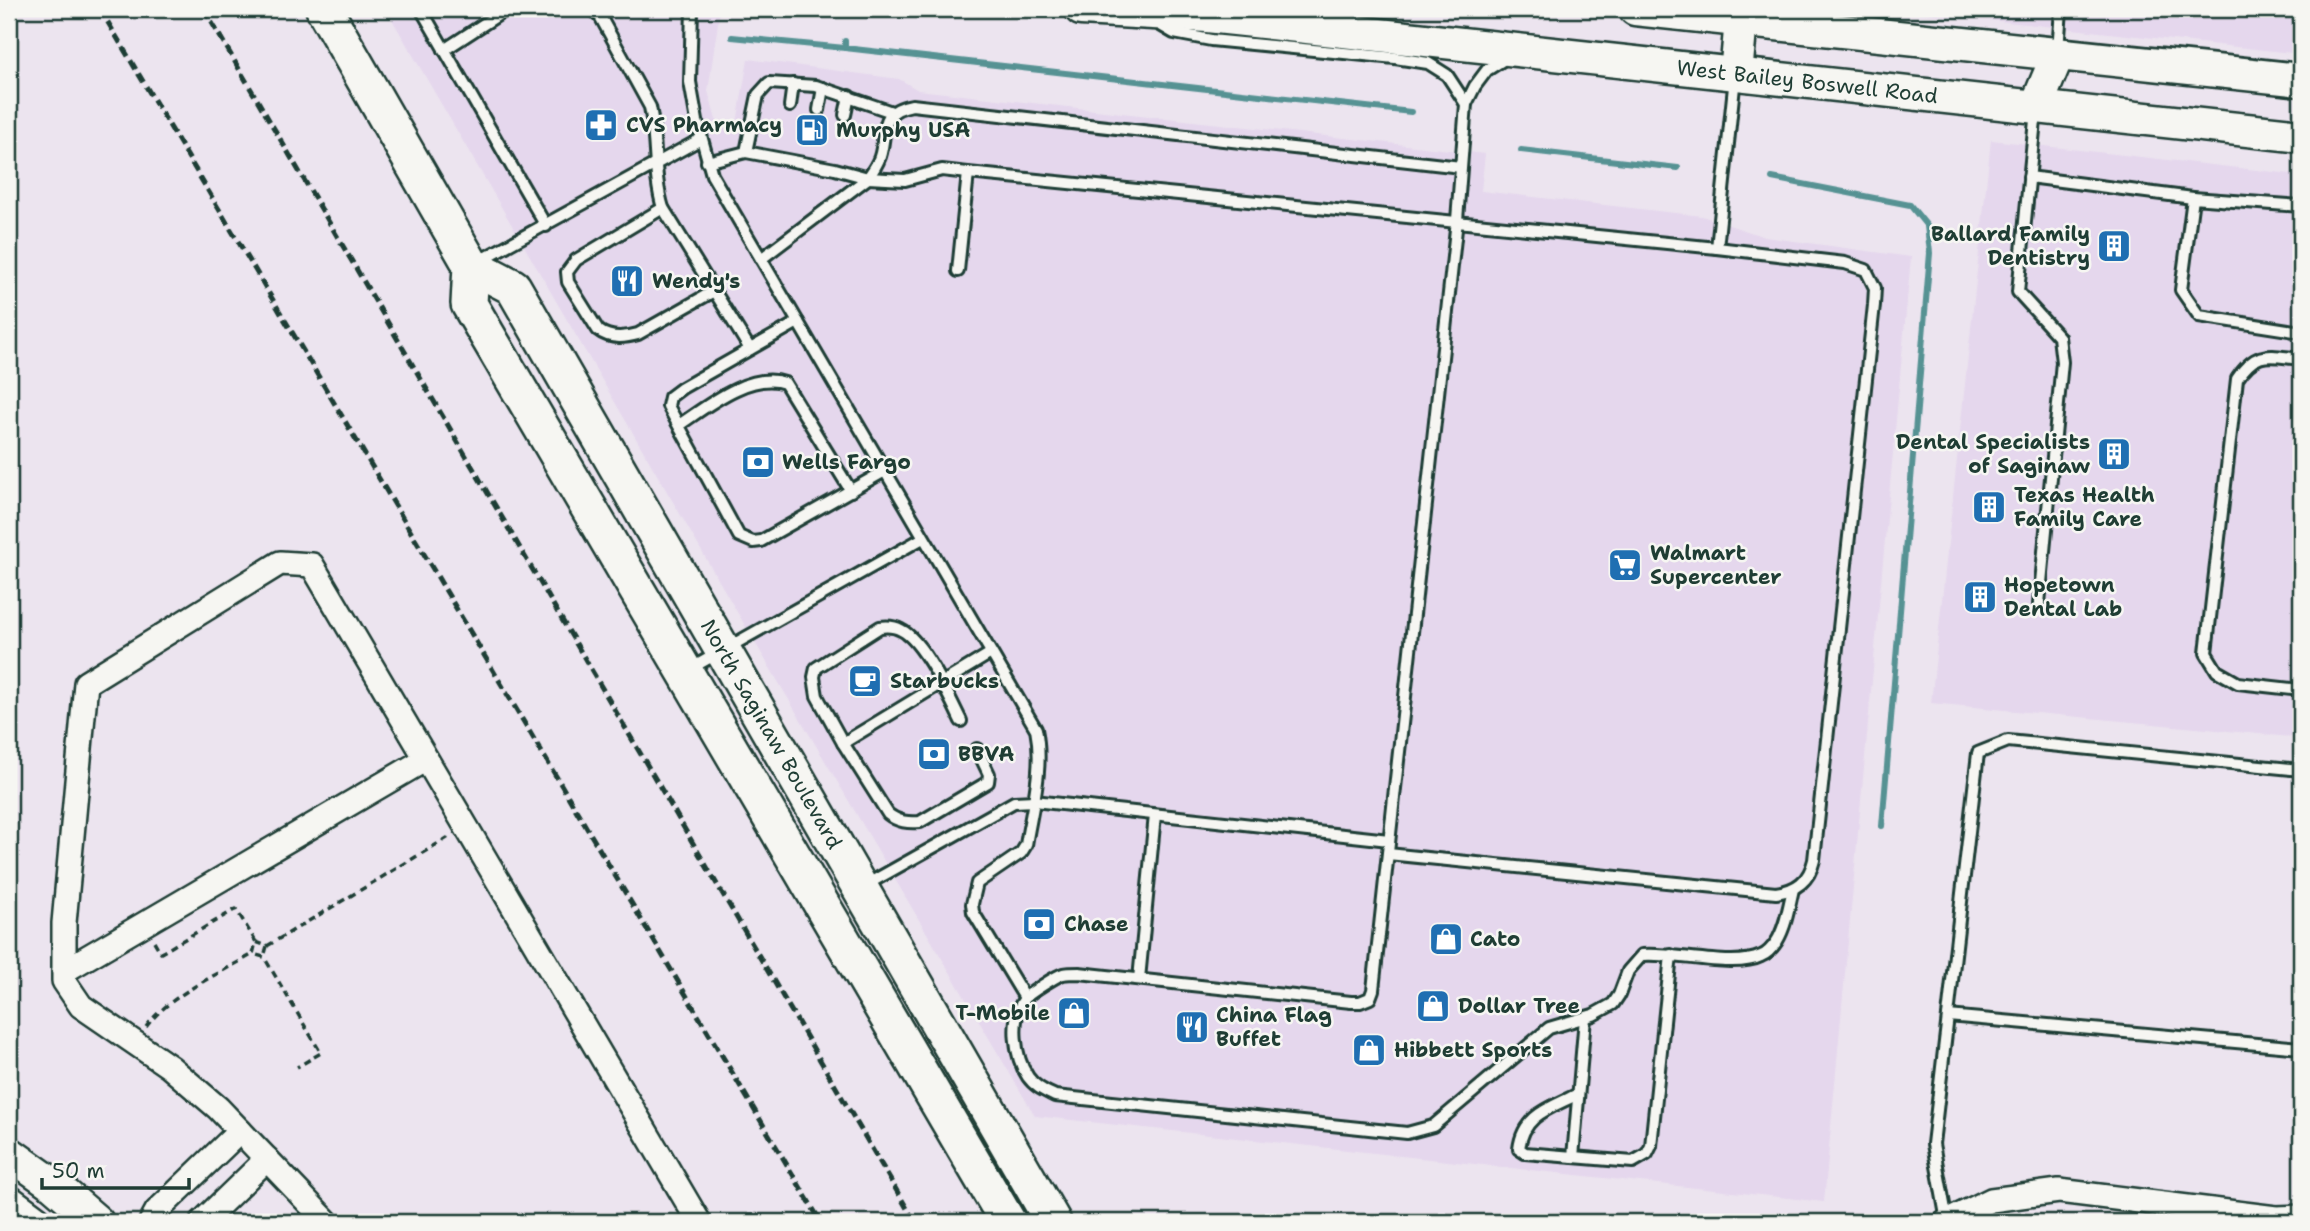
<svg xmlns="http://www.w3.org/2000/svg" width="2310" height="1231" font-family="'Shantell Sans',sans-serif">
<rect width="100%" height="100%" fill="#ece4ef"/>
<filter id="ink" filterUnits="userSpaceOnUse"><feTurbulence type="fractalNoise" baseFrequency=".0143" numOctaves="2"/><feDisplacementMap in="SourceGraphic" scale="14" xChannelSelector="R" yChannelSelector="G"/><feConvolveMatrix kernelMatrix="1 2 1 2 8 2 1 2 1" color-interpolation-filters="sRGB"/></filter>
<g filter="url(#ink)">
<g fill="#e5d7ed">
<path d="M 386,9 L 720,9 L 708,91 L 716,120 L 737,123 L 748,59 L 899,79 L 918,90 L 1485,154 L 1481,191 L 1702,216 L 1765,237 L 1911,257 L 1824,1202 L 1035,1116 L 740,617 Z"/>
<path d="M 1889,9 L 2301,9 L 2301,54 Z"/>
<path d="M 1991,140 L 2301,175 L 2301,738 L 1931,703 Z"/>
</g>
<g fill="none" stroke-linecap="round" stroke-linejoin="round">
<g stroke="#569293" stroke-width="6">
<path d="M 732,37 L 845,48"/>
<path d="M 845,41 L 845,48 L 1411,112"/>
<path d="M 1521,150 L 1678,168"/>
<path d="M 1772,178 L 1910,205 L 1927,226 L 1930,253 L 1882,826"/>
</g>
<g stroke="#1f3d34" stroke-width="16">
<g id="lane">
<path d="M 421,9 L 546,226"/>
<path d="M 593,9 L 601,18 L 650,107 C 657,140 653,175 663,208 L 750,349"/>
<path d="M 692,9 L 690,82 L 697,121 L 712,175 L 1036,729 C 1044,768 1032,807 1026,845 L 1021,853 L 977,883 L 972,904 L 973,912 L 1025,998"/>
<path d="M 1157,23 L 1174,33 L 1211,40 L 1395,58 L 1428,63 L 1447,75 L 1466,104"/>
<path d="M 444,50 L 507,9"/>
<path d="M 2058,51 L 2061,9"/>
<path d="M 1506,58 L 1487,70 L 1475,86 L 1466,104 L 1457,220 L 1373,990 L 1370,998 L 1360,1002 L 1351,1002 L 1079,973 C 1074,973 1068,973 1063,974 C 1056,976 1030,993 1025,998 C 1009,1018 1015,1058 1028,1077 C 1035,1087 1045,1091 1055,1096 L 1407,1133 L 1433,1126 L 1549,1028 L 1593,1015 L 1613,1004 L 1619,995 L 1628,971 L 1642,955 C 1674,952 1735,969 1761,956 C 1767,954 1773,947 1777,941 C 1786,926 1789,906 1793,889"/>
<path d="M 790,106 L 793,84"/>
<path d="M 819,110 L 823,88"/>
<path d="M 2036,110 L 2018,292 L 2059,337 L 2062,362 L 2039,604"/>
<path d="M 845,115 L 849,96"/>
<path d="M 746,152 L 758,95 L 769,83 L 816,86 L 892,112"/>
<path d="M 707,162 L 746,152 L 835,169 L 868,178 L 905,180 L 942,170 L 968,173 L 1717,248 L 1845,263 L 1866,270 L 1875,288 L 1874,305 L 1814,860 C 1809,881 1797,890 1776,893 L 1388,854"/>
<path d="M 2029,177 L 2193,198"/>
<path d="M 2301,206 L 2193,198 L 2181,290 L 2199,316 L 2301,332"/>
<path d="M 663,208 L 576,260 L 567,272 L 568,282 L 598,330 C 609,339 624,338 638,334 L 714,291"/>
<path d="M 1717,248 L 1735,77"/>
<path d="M 761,259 L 868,178 C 873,170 879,163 881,153 C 887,127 880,111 912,105 L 1461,167"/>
<path d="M 479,261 L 701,139"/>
<path d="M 958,271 L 968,173"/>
<path d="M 798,322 L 682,388 L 670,397 L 668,406 L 739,536 L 753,542 L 761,541 L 885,471"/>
<path d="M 2301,359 C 2269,356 2257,349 2237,379 L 2206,653 L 2217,671 L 2238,683 L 2301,690"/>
<path d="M 679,425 C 707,406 750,371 785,383 L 851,491"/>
<path d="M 688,670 L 923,538"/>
<path d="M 961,721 C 950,698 923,640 901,630 C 894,626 887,626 880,627 L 816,668 L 814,677 L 817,696 L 843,743 L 888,814 C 898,822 908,823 920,822 L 988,782 L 989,774 L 977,749"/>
<path d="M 843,743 L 991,653"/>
<path d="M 2301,770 L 2008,741 L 1978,753 L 1948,1016 L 2301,1048"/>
<path d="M 864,886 L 1014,802 L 1034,801 L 1389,840"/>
<path d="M 1139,979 L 1155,815"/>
<path d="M 1578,1094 C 1551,1108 1523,1114 1519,1149 L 1525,1153 L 1633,1162 L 1647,1154 L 1651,1146 L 1671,955"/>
<path d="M 1573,1157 L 1585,1018"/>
<path d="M 1947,1221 L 1933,1144 L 1948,1016"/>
</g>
</g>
<g stroke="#1f3d34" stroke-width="28">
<g id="street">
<path d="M 64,971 L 426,759"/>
<path d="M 151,1222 L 157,1211 L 240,1131"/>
<path d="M 202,1222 L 267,1159"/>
<path d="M 327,1222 L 218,1108 L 170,1067 L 81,1006 L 64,981 L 64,923 L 86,683 L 280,563 L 312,565 L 699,1222"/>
<path d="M 1946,1222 L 1991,1200 L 2059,1191 L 2276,1218 L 2301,1217"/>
</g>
</g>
<g stroke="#1f3d34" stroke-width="37">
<g id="secondary">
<path id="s1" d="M 1081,9 L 1207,16 L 2301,136"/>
<path d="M 1635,9 L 2301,80"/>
<path d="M 1736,74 L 1742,9"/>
<path d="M 2036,107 L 2058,54"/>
<path d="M 9,1153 L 54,1185 L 97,1222"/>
<path d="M 9,1202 L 36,1222"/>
</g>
</g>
<g stroke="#1f3d34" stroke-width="40">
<g id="primary">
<path id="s2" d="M 324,9 L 471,265 L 513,287 L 1053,1222"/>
<path d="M 471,265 L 469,304 L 1008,1222"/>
</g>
</g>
<g stroke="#1f3d34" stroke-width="3.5" stroke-dasharray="7 5" stroke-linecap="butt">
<path d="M 154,941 L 161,953 L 236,909 L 256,942 L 253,954 L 264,957 L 321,1053 L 297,1067"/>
<path d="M 256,942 L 267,946 L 264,957"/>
<path d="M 267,946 L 449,837"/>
<path d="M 146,1027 C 169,995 219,974 253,954"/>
</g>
<use href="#lane" stroke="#f6f6f2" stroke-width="10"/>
<use href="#street" stroke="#f6f6f2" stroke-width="23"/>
<use href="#secondary" stroke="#f6f6f2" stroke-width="32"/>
<use href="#primary" stroke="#f6f6f2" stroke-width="35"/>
<g stroke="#1f3d34" stroke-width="5" stroke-dasharray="10 5" stroke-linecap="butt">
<path d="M 100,9 L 821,1222"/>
<path d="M 204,9 L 915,1222"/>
</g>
</g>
</g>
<defs>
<g id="pharmacy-square" transform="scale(1.75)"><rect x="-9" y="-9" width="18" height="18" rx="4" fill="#1f6fb2" stroke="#f6f6f2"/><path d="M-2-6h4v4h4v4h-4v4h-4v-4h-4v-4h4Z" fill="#fff"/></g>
<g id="fuel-square" transform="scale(1.75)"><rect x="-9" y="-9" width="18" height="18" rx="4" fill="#1f6fb2" stroke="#f6f6f2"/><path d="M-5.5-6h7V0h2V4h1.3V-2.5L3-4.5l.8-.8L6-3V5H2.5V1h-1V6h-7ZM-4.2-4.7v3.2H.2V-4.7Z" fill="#fff"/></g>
<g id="building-square" transform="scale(1.75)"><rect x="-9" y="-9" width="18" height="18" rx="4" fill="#1f6fb2" stroke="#f6f6f2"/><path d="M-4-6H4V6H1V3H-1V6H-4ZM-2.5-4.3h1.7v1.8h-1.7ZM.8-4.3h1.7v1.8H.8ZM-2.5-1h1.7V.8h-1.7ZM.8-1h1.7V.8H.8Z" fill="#fff"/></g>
<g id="restaurant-square" transform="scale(1.75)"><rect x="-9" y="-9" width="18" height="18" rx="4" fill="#1f6fb2" stroke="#f6f6f2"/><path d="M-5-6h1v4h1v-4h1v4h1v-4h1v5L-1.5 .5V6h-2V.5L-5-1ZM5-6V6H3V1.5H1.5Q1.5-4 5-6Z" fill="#fff"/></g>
<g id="bank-square" transform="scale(1.75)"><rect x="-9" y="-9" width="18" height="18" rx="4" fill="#1f6fb2" stroke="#f6f6f2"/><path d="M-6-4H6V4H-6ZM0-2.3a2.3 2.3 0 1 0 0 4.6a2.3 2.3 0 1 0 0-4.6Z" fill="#fff"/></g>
<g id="supermarket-square" transform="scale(1.75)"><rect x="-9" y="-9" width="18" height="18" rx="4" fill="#1f6fb2" stroke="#f6f6f2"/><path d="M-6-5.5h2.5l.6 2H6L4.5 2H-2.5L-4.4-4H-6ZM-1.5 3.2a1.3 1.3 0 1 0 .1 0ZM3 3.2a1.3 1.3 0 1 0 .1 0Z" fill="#fff"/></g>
<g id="cafe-square" transform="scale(1.75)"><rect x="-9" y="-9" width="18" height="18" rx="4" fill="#1f6fb2" stroke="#f6f6f2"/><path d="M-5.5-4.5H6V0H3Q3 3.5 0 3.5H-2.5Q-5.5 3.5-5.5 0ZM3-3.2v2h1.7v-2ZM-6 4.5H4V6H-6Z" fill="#fff"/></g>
<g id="shop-square" transform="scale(1.75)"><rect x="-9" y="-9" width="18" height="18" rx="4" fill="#1f6fb2" stroke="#f6f6f2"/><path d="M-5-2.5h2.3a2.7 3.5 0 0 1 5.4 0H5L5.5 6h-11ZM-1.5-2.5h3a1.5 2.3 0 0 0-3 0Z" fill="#fff"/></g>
</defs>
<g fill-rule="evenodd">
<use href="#pharmacy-square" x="601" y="125"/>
<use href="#fuel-square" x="812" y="130"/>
<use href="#building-square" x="2114" y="246"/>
<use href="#restaurant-square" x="627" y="281"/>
<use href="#building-square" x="2114" y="454"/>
<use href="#bank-square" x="758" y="462"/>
<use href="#building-square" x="1989" y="507"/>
<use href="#supermarket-square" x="1625" y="565"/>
<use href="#building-square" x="1980" y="597"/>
<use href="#cafe-square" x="865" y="681"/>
<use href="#bank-square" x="934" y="754"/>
<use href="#bank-square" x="1039" y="924"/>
<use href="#shop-square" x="1446" y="939"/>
<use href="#shop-square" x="1433" y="1006"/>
<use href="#shop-square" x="1074" y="1013"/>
<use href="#restaurant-square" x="1192" y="1027"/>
<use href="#shop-square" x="1369" y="1050"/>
</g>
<g text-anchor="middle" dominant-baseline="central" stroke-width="5" stroke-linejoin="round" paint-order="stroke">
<g font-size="21" fill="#1f3d34" stroke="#f6f6f2">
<text stroke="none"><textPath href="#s1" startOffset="730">West Bailey Boswell Road</textPath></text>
<text stroke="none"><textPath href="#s2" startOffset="859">North Saginaw Boulevard</textPath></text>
</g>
<g font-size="21" font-weight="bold" fill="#1f3d34" stroke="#f6f6f2" text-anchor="start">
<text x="626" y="125">CVS Pharmacy</text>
<text x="836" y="130">Murphy USA</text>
<text x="2090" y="234" text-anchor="end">Ballard Family<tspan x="2090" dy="24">Dentistry</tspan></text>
<text x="652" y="281">Wendy's</text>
<text x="2090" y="442" text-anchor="end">Dental Specialists<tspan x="2090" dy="24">of Saginaw</tspan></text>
<text x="782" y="462">Wells Fargo</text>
<text x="2014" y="495">Texas Health<tspan x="2014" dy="24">Family Care</tspan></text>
<text x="1650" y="553">Walmart<tspan x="1650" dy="24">Supercenter</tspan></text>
<text x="2004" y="585">Hopetown<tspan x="2004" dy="24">Dental Lab</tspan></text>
<text x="890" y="681">Starbucks</text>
<text x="958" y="754">BBVA</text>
<text x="1064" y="924">Chase</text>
<text x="1470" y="939">Cato</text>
<text x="1458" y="1006">Dollar Tree</text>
<text x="1050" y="1013" text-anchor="end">T-Mobile</text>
<text x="1216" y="1015">China Flag<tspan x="1216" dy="24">Buffet</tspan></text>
<text x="1394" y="1050">Hibbett Sports</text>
</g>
</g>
<rect width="2310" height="1231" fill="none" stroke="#f6f6f2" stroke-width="35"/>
<rect x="18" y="18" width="2275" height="1196" fill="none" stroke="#1f3d34" stroke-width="2.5" filter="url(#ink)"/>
<path d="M42 1178v10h147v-10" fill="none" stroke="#1f3d34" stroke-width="3.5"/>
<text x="52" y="1178" font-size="21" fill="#1f3d34" stroke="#f6f6f2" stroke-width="5" paint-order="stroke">50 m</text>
</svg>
